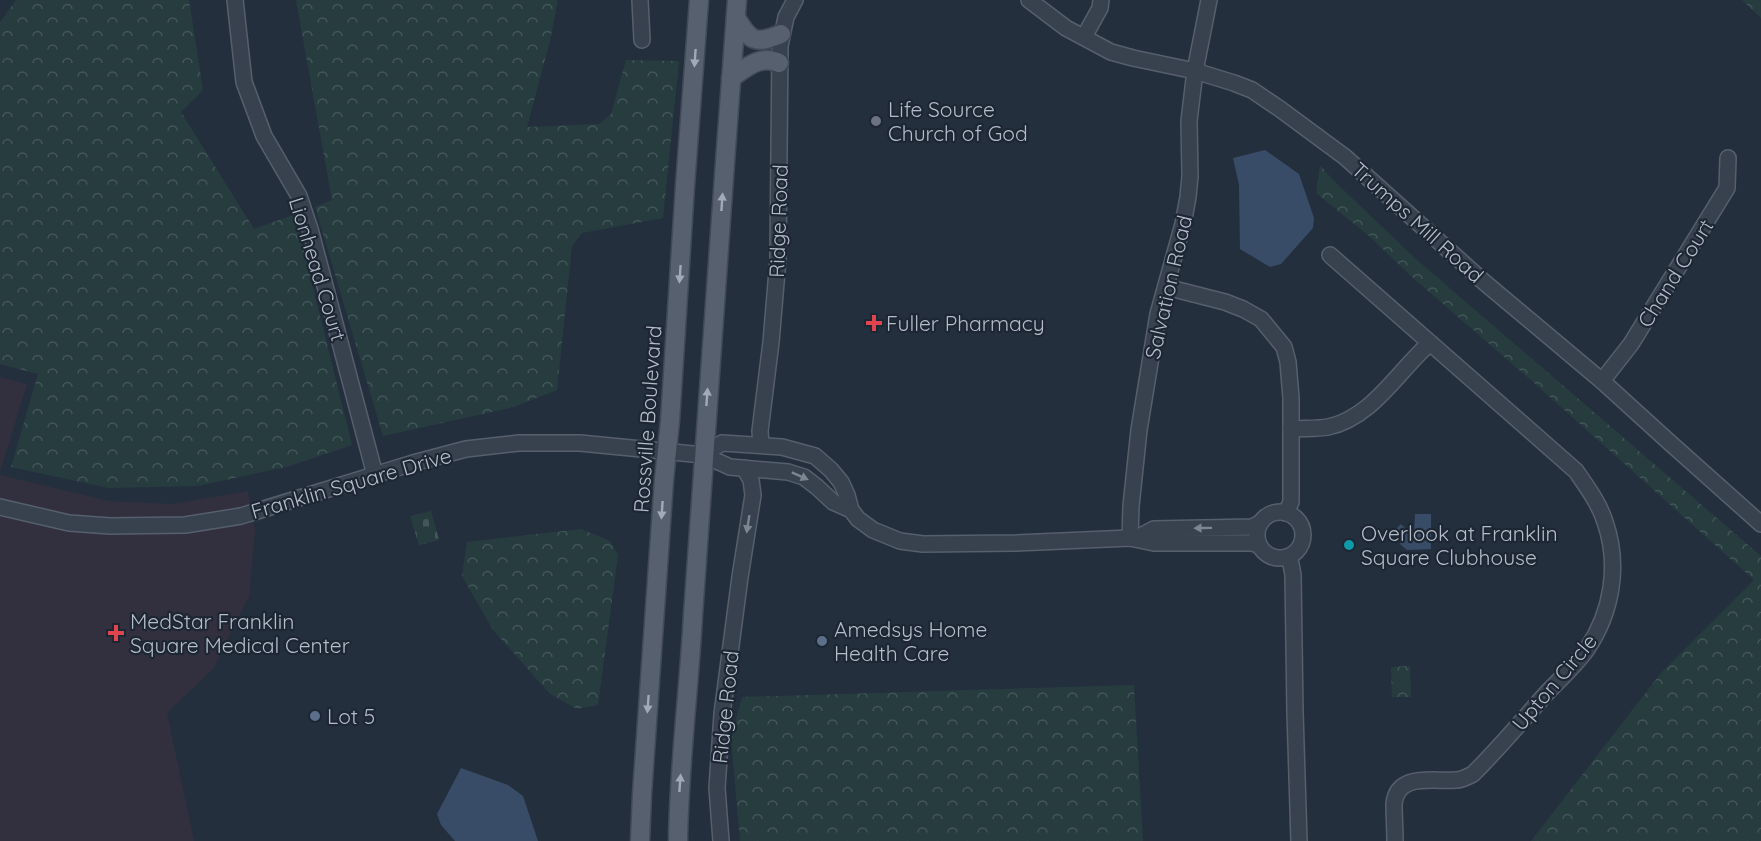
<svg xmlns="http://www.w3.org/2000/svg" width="1761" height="841" font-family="Quicksand,sans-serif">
<defs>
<pattern id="forest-crowns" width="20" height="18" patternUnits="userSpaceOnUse" patternTransform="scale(1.5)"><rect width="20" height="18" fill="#263c3f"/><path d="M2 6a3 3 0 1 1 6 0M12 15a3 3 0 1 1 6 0" fill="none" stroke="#435659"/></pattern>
<pattern id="cemetery-stones" width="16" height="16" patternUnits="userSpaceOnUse" patternTransform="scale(1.5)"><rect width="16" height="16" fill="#263c3f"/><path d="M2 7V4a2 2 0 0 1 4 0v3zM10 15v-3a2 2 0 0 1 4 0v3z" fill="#435659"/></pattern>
</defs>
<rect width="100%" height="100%" fill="#242f3e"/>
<g fill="#32303f">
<path d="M 0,377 L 27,384 L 0,472 Z"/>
<path d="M 0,475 L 109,501 L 172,504 L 248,491 L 255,530 L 249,596 L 213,669 L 167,713 L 194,841 L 0,841 Z"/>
</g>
<g fill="url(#forest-crowns)">
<path d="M 16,0 L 189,0 L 203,90 L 181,112 L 254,229 L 293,215 L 302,243 L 352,445 L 286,467 L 197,486 L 109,488 L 11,467 L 38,374 L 0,364 L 0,22 Z"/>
<path d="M 296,0 L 558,0 L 550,41 L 527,127 L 599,124 L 611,114 L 626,60 L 679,61 L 663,218 L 582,233 L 572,246 L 557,390 L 514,407 L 383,436 L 315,207 L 332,200 Z"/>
<path d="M 1742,0 L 1761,0 L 1761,18 Z"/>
<path d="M 1320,165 L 1333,180 L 1416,259 L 1761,556 L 1761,841 L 1531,841 L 1661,673 L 1754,580 L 1533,382 L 1412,277 L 1369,236 L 1316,193 Z"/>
<path d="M 581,529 L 610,541 L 618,555 L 598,705 L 577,709 L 550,694 L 493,630 L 462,576 L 467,542 Z"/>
<path d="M 1410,666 L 1411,697 L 1392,697 L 1391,667 Z"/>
<path d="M 1134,685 L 1143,841 L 740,841 L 731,738 L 742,697 Z"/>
</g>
<path fill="url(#cemetery-stones)" d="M 431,511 L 439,540 L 419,545 L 410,516 Z"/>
<g fill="#394c67">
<path d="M 1265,150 L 1299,174 L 1314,218 L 1313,228 L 1281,264 L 1270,267 L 1240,249 L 1239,185 L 1233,158 Z"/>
<path d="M 1415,514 L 1431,514 L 1431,549 L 1407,550 L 1400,544 L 1401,541 L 1392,533 L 1401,524 L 1412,535 L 1414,533 Z"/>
<path d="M 461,768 L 508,785 L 523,796 L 538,841 L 455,841 L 441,825 L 437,814 Z"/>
</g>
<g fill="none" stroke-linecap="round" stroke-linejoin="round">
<g stroke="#565f6c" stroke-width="18">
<g id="minor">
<path d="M 235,0 L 244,82 L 264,136 L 299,196 L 310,229 L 375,475"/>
<path d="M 640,0 L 642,40"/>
<path d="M 1029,0 L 1066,28 L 1111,52 L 1133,58 L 1195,71 L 1234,83 L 1252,90 L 1280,109 L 1345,157 L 1484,282 L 1602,381 L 1668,441 L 1761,524"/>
<path d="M 1084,37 L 1100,8 L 1101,0"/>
<path d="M 1330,255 L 1576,471 C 1587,487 1599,503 1605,522 C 1620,565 1612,612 1587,649 C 1577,664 1557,682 1544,696 C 1521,722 1498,749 1473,774 C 1467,777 1462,780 1456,780 C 1434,782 1397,772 1394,804 C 1394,816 1395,829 1395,841"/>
<path d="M 1166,287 L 1225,302 L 1243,309 L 1261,319 L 1284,347 L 1288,362 L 1291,398 L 1291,502 L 1286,513"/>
<path d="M 1602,381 L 1631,344 L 1727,188 L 1728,158"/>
<path d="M 1291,429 C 1303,428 1317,429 1328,427 C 1372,418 1398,371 1430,343"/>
<path d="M 761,445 L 760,431 L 771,342 L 778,259 L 780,46 L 786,17 L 795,0"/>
<path d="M 703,455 L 722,443 L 782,447 L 815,456 L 831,470 L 841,482 L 847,495 L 851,510"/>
<path d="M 0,507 L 69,523 L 110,526 L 185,525 L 241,516 L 413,463 L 466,449 L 519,443 L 580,443 L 703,455 L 730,467 L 788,472 L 804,477 L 817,487 L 833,502 L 851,510 L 858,519 L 873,530 L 900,541 L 923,544 L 1016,543 L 1130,538 L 1154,543 L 1252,543 L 1258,545"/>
<circle cx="1280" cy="535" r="23"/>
<path d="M 1130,538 L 1131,506 L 1139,430 L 1158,314 L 1183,224 L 1188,197 L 1190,176 L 1189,121 L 1195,71 L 1209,0"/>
<path d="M 1137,538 L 1154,529 L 1252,527 L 1260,523"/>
<path d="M 1287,557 L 1291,564 L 1293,575 L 1295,712 L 1299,841"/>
<path d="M 721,841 L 717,788 L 722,714 L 740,577 L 753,495 L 751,480 L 744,468"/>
</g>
</g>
<g stroke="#414a57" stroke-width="21">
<g id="major">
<path d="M 736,18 C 750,41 755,45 781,34"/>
<path d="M 731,78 C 746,68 760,54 779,63"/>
<path d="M 640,841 L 642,794 L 664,480 L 670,421 L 685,186 L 699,0"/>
<path d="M 678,841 C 679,765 689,690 693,615 C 706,410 722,205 737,0"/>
</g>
</g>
<use href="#minor" stroke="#38414e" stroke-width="15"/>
<use href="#major" stroke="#56606e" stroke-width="18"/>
</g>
<defs><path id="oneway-solid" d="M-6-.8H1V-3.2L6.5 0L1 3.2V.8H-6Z" transform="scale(1.5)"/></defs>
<g fill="#a1aab7">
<use href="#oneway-solid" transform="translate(695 58) rotate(94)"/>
<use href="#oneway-solid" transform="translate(722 202) rotate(-86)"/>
<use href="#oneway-solid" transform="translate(680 274) rotate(94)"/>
<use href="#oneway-solid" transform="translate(707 397) rotate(-86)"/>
<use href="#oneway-solid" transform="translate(662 510) rotate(94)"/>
<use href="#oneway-solid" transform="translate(648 704) rotate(94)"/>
<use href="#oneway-solid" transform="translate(680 783) rotate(-86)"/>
</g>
<g fill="#7c8592">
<use href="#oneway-solid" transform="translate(800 476) rotate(24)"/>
<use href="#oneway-solid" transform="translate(748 524) rotate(99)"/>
<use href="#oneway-solid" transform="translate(1203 528) rotate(179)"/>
</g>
<circle fill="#6b7280" stroke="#1d2633" stroke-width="2" cx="876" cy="121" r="6"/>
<g fill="#e0444e" stroke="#1d2633" stroke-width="2">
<path d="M871 314h6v6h6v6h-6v6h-6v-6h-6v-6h6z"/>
<path d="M113 624h6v6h6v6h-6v6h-6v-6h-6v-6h6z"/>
</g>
<circle fill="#0f9aa8" stroke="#1d2633" stroke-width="2" cx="1349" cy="545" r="6"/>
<g fill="#5c6f8a" stroke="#1d2633" stroke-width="2">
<circle cx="822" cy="641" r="6"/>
<circle cx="315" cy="716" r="6"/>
</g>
<g text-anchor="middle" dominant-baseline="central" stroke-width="4.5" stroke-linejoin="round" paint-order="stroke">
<g font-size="21" fill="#b4bcc9" stroke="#1d2633" text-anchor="start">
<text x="888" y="109">Life Source<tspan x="888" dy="24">Church of God</tspan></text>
<text x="886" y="323">Fuller Pharmacy</text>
<text x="1361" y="533">Overlook at Franklin<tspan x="1361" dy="24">Square Clubhouse</tspan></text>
<text x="130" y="621">MedStar Franklin<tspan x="130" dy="24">Square Medical Center</tspan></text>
<text x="834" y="629">Amedsys Home<tspan x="834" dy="24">Health Care</tspan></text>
<text x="327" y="716">Lot 5</text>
</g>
<g font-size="21" fill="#b4bcc9" stroke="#1d2633">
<text transform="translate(778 221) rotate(-88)">Ridge Road</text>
<text transform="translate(1418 222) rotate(42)">Trumps Mill Road</text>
<text transform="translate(318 269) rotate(73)">Lionhead Court</text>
<text transform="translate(1675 273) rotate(-58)">Chand Court</text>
<text transform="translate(1168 287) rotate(-77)">Salvation Road</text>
<text transform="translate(647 419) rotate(-86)">Rossville Boulevard</text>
<text transform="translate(351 483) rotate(-16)">Franklin Square Drive</text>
<text transform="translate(1554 682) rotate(-50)">Upton Circle</text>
<text transform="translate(725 707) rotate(-84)">Ridge Road</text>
</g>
</g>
</svg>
